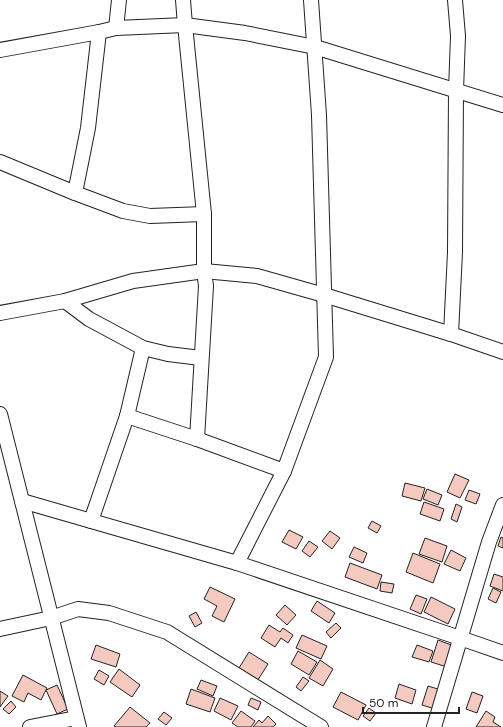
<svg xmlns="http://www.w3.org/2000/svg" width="503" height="727" font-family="'DM Sans',sans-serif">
<rect width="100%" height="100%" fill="#fff"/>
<g fill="#f3c9c0" stroke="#222">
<path d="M 455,474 L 469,480 L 460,498 L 447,492 Z"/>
<path d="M 405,483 L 425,488 L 421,501 L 402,496 Z"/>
<path d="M 427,489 L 442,495 L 438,505 L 423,499 Z"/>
<path d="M 469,490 L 480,494 L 476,504 L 465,500 Z"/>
<path d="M 424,502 L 444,509 L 440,521 L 420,514 Z"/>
<path d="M 456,504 L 462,507 L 457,522 L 451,519 Z"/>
<path d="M 372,521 L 381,526 L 377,533 L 368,528 Z"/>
<path d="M 289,530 L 303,537 L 296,549 L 282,542 Z"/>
<path d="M 330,531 L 340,538 L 332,549 L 322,541 Z"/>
<path d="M 501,537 L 503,538 L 503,548 L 498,546 Z"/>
<path d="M 425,538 L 447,546 L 442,562 L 419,554 Z"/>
<path d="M 309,541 L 318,547 L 310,557 L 302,551 Z"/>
<path d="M 354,547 L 367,553 L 363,563 L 349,557 Z"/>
<path d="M 451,550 L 466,558 L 460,571 L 444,564 Z"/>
<path d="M 413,553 L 440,564 L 433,583 L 406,572 Z"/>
<path d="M 350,563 L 382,575 L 377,589 L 345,577 Z"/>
<path d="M 494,574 L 503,577 L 503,591 L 490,586 Z"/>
<path d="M 381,582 L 394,584 L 392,593 L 380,591 Z"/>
<path d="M 210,587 L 235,599 L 224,622 L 212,616 L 217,606 L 204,599 Z"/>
<path d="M 493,588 L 501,592 L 496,603 L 488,599 Z"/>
<path d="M 416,595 L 427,599 L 421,614 L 410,609 Z"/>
<path d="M 431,597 L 455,609 L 448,624 L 424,612 Z"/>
<path d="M 317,601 L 335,613 L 329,623 L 311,611 Z"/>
<path d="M 285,605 L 296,615 L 287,625 L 276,615 Z"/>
<path d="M 196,612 L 202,623 L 195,627 L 189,616 Z"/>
<path d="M 336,623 L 341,628 L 331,638 L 326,632 Z"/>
<path d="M 269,625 L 280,632 L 283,628 L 293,635 L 288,643 L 281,638 L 275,647 L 261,638 Z"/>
<path d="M 302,635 L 327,646 L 321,659 L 296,648 Z"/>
<path d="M 438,640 L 454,646 L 447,667 L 431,662 Z"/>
<path d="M 96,645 L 120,654 L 116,667 L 91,659 Z"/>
<path d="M 417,645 L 433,651 L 429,662 L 412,657 Z"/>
<path d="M 298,651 L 317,662 L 309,675 L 291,664 Z"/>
<path d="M 249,652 L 268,664 L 256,683 L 237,671 Z"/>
<path d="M 320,660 L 333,669 L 323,686 L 309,678 Z"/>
<path d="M 119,669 L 140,685 L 132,697 L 110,682 Z"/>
<path d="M 99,670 L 109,676 L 104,685 L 94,679 Z"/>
<path d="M 23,675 L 47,688 L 41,700 L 28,693 L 24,702 L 12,696 Z"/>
<path d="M 303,677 L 309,681 L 301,691 L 296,687 Z"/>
<path d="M 201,680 L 217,686 L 213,696 L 197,689 Z"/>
<path d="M 399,684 L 416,690 L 412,704 L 395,698 Z"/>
<path d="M 57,685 L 68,709 L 57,714 L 46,690 Z"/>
<path d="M 428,686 L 441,690 L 435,709 L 422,705 Z"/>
<path d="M 191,689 L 215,698 L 210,712 L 186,704 Z"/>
<path d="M 0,691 L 8,696 L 0,707 Z"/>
<path d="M 341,692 L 366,705 L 358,720 L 333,707 Z"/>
<path d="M 472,692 L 483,696 L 477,713 L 466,709 Z"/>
<path d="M 220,698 L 238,706 L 231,720 L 214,711 Z"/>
<path d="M 251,698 L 261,702 L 258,710 L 248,705 Z"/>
<path d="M 11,701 L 16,707 L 9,714 L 3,709 Z"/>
<path d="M 130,707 L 150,723 L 146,727 L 116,727 L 114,726 Z"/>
<path d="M 369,708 L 376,713 L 370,721 L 363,716 Z"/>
<path d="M 241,711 L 255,721 L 251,727 L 238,727 L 232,723 Z"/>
<path d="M 486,711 L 495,717 L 493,722 L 501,727 L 476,727 Z"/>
<path d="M 164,712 L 172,718 L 166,725 L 158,719 Z"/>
<path d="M 268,716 L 276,724 L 273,727 L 253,727 L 259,720 L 262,723 Z"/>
</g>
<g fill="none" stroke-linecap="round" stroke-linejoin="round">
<g stroke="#222" stroke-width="16">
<g id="minor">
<path d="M 183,0 L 185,25 L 204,214 L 204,271 L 206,286 L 197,439"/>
<path d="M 116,28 L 119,0"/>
<path d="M 0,50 L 99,32 L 116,28 L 185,25 L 245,33 L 315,47 L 503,105"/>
<path d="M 0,162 L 75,193 L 123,211 L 150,216 L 204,214"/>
<path d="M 75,193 L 88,128 L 99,32"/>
<path d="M 65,301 L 89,319 L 143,348 L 168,354 L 201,358"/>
<path d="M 0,313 L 65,301 L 133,281 L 204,271 L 257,276 L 324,295 L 451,334 L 503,352"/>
<path d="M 451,334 L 455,252 L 456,91 L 458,36 L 455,0"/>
<path d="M 0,414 L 79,727"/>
<path d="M 127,416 L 197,439 L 284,471"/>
<path d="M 22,501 L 237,563 L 460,638 L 503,653"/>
<path d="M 91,521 L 127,416 L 143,348"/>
<path d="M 237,563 L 284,471 L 326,357 L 319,115 L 311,0"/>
<path d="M 0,629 L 51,618 L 78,609 L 109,613 L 167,632 L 321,727"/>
<path d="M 30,727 L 76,718"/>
<path d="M 434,727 L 489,542 L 503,505"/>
</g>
</g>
<use href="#minor" stroke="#fff" stroke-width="14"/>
</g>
<path d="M363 707v6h96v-6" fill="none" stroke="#222222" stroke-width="2"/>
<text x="369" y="707" font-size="12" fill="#222222" stroke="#ffffff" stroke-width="3" paint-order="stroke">50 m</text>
</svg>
